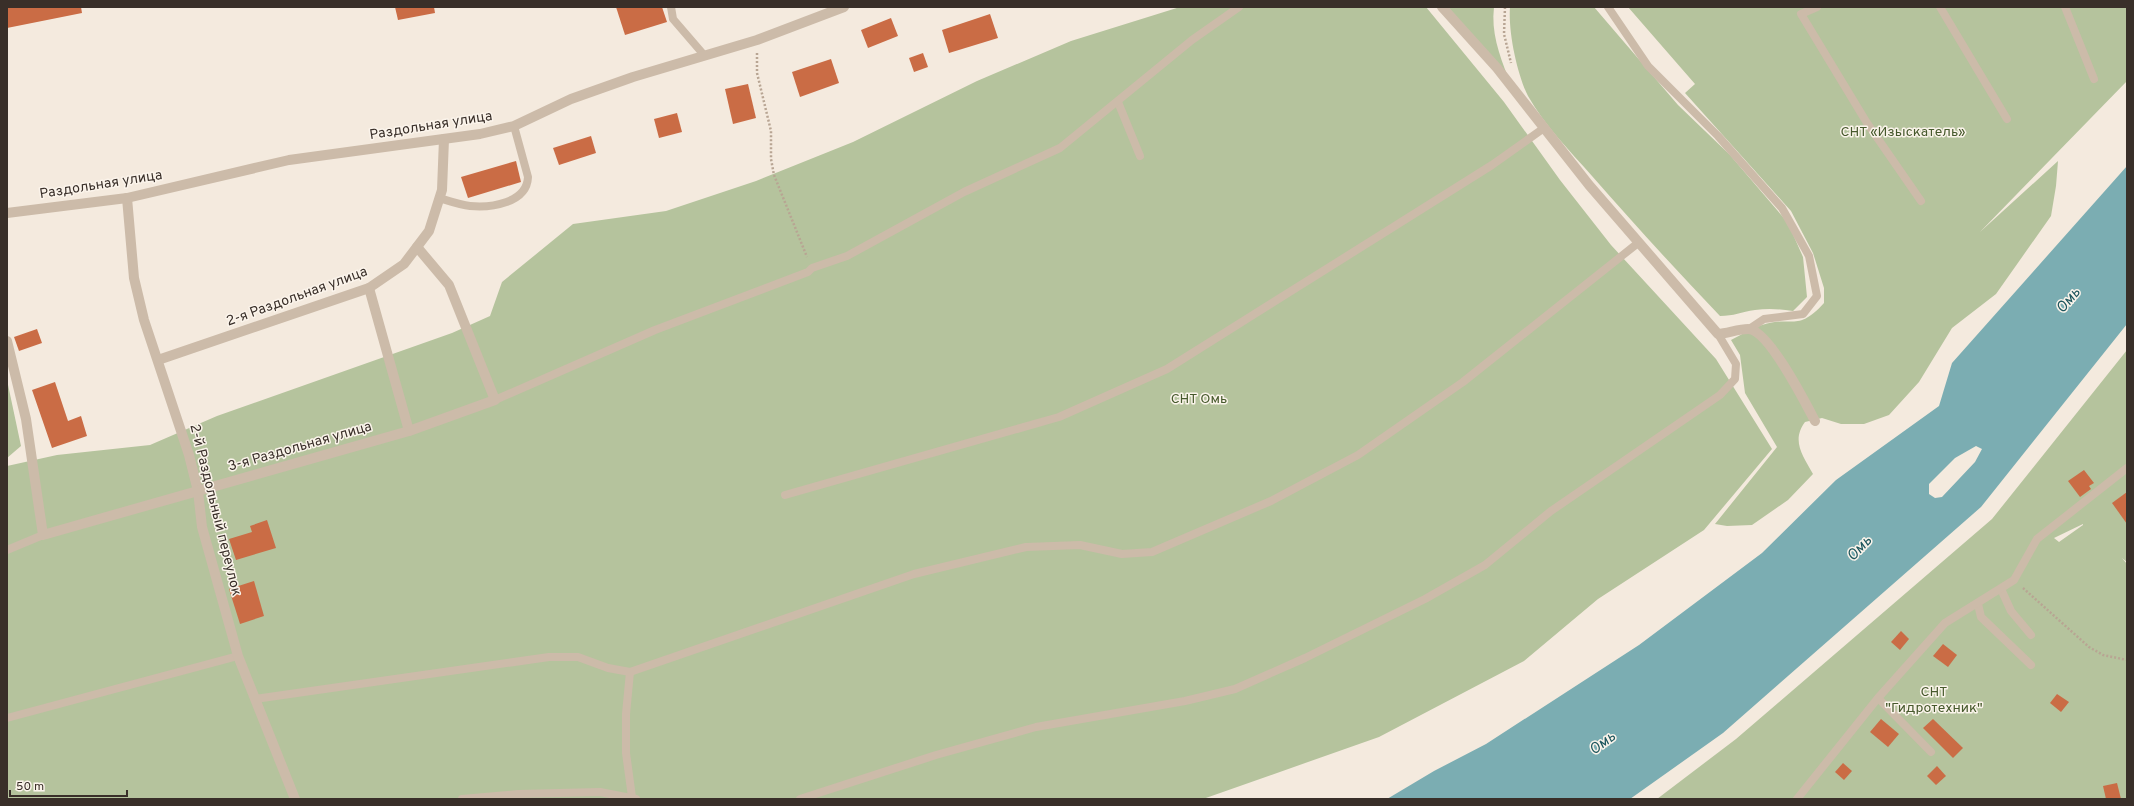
<svg xmlns="http://www.w3.org/2000/svg" width="2134" height="806" font-family="Overpass,sans-serif">
<rect width="100%" height="100%" fill="#f4eade"/>
<g fill="#b5c39d" fill-rule="evenodd">
<path d="M 1180,7 L 1426,7 L 1504,102 L 1560,180 L 1611,245 L 1716,359 L 1772,449 L 1704,530 L 1598,599 L 1524,661 L 1379,737 L 1203,799 L 7,799 L 7,466 L 57,455 L 150,445 L 217,416 L 452,333 L 490,316 L 502,282 L 573,224 L 666,211 L 756,181 L 853,142 L 977,81 L 1071,41 Z"/>
<path d="M 1448,7 L 1494,7 C 1491,32 1499,54 1508,77 Z"/>
<path d="M 1510,7 L 1594,7 L 1678,105 L 1730,155 L 1788,223 L 1803,257 L 1807,297 L 1793,311 C 1780,309 1768,308 1755,310 C 1741,312 1734,316 1720,316 C 1676,270 1634,224 1592,176 C 1570,151 1545,126 1528,96 C 1517,74 1508,31 1510,7 Z"/>
<path d="M 1628,7 L 2127,7 L 2127,81 L 1980,232 L 2058,161 L 2056,186 L 2051,216 L 1996,294 L 1952,328 L 1919,382 L 1889,415 L 1864,424 L 1841,424 L 1822,418 L 1805,422 C 1791,441 1803,456 1813,474 L 1788,500 L 1752,525 L 1727,526 L 1715,524 L 1777,447 L 1745,393 L 1740,355 L 1731,340 C 1741,335 1752,328 1762,325 C 1792,315 1797,333 1824,303 L 1824,288 L 1813,253 L 1791,211 L 1685,93 L 1695,84 Z"/>
<path d="M 2127,350 L 2127,562 L 2122,558 L 2127,564 L 2127,799 L 1657,799 L 1736,739 L 1992,519 ZM 2083,525 L 2059,542 L 2054,538 L 2083,524 Z"/>
<path d="M 7,380 L 21,446 L 7,458 Z"/>
</g>
<path fill="#7badb2" fill-rule="evenodd" d="M 2127,166 L 2127,324 L 1981,507 L 1723,733 L 1630,799 L 1387,799 L 1434,771 L 1486,744 L 1639,645 L 1762,553 L 1836,480 L 1939,406 L 1952,363 ZM 1976,446 L 1982,449 L 1975,462 L 1942,497 L 1935,498 L 1929,494 L 1929,484 L 1955,458 Z"/>
<g fill="#ca6c45">
<path d="M 7,7 L 81,7 L 82,13 L 7,28 Z"/>
<path d="M 395,7 L 434,7 L 435,13 L 398,20 Z"/>
<path d="M 616,7 L 662,7 L 667,22 L 625,35 Z"/>
<path d="M 990,14 L 998,38 L 949,53 L 942,30 Z"/>
<path d="M 891,18 L 898,36 L 868,48 L 861,30 Z"/>
<path d="M 923,53 L 928,67 L 914,72 L 909,58 Z"/>
<path d="M 831,59 L 839,83 L 800,97 L 792,72 Z"/>
<path d="M 748,84 L 756,118 L 733,124 L 725,89 Z"/>
<path d="M 677,113 L 682,132 L 659,138 L 654,119 Z"/>
<path d="M 591,136 L 596,153 L 559,165 L 553,148 Z"/>
<path d="M 516,161 L 521,182 L 468,198 L 461,177 Z"/>
<path d="M 37,329 L 42,343 L 19,351 L 14,337 Z"/>
<path d="M 55,382 L 68,421 L 81,416 L 87,436 L 52,448 L 32,390 Z"/>
<path d="M 2084,470 L 2094,483 L 2089,486 L 2091,489 L 2080,497 L 2068,481 Z"/>
<path d="M 2127,492 L 2127,524 L 2112,503 Z"/>
<path d="M 267,520 L 276,548 L 236,560 L 229,539 L 252,532 L 250,526 Z"/>
<path d="M 254,581 L 264,616 L 240,624 L 229,589 Z"/>
<path d="M 1901,631 L 1909,639 L 1900,650 L 1891,642 Z"/>
<path d="M 1943,644 L 1957,655 L 1948,667 L 1933,656 Z"/>
<path d="M 2057,694 L 2069,702 L 2061,712 L 2050,703 Z"/>
<path d="M 1881,719 L 1899,734 L 1888,747 L 1870,732 Z"/>
<path d="M 1933,719 L 1963,748 L 1953,758 L 1923,728 Z"/>
<path d="M 1843,763 L 1852,771 L 1844,780 L 1835,772 Z"/>
<path d="M 1937,766 L 1946,776 L 1936,785 L 1927,776 Z"/>
<path d="M 2117,783 L 2121,799 L 2106,799 L 2103,786 Z"/>
</g>
<g fill="none" stroke-linecap="round" stroke-linejoin="round">
<g stroke="#b8a593" stroke-width="2.5" stroke-dasharray="2 2" stroke-linecap="butt">
<path d="M 1505,7 L 1504,34 L 1511,63"/>
<path d="M 757,53 L 757,73 L 771,131 L 771,159 L 774,175 L 807,257"/>
<path d="M 2023,588 L 2089,647 L 2103,655 L 2127,660"/>
</g>
<g stroke="#ccbba9" stroke-width="8">
<path d="M 671,7 L 673,19 L 704,55"/>
<path d="M 1608,7 L 1648,66 L 1718,136 L 1782,208 L 1809,256 L 1817,296 L 1803,314 L 1764,319 L 1749,329"/>
<path d="M 1817,7 L 1801,14 L 1867,123 L 1921,201"/>
<path d="M 1940,7 L 2007,119"/>
<path d="M 2065,7 L 2094,79"/>
<path d="M 1118,102 L 1140,156"/>
<path d="M 439,198 C 449,201 460,205 470,206 C 491,208 527,203 528,177 L 514,126"/>
<path d="M 495,400 L 655,330 L 808,272 L 812,268 L 847,256 L 964,192 L 1060,148 L 1192,40 L 1239,7"/>
<path d="M 785,495 L 1059,417 L 1167,369 L 1492,165 L 1544,128"/>
<path d="M 7,550 L 43,535"/>
<path d="M 2001,589 L 2011,611 L 2031,635"/>
<path d="M 1978,604 L 1981,617 L 2031,665"/>
<path d="M 630,672 L 626,714 L 626,753 L 632,797"/>
<path d="M 1878,698 L 1931,752"/>
<path d="M 255,699 L 549,657 L 578,657 L 608,668 L 630,672 L 914,574 L 1026,547 L 1080,545 L 1122,554 L 1152,552 L 1271,501 L 1358,455 L 1463,382 L 1638,243"/>
<path d="M 7,718 L 238,656"/>
<path d="M 462,799 L 518,794 L 600,792 L 636,799"/>
<path d="M 800,799 L 936,755 L 1036,727 L 1185,701 L 1235,689 L 1305,658 L 1425,599 L 1485,565 L 1551,511 L 1720,395 L 1735,379 L 1736,364 L 1718,334"/>
<path d="M 1797,799 L 1878,698 L 1945,623 L 2014,580 L 2037,539 L 2127,468"/>
</g>
<g stroke="#ccbba9" stroke-width="10">
<path d="M 1442,7 L 1497,68 L 1589,185 L 1718,334 C 1728,333 1739,329 1748,329 C 1768,329 1806,404 1815,421"/>
<path d="M 127,198 L 134,278 L 144,320 L 189,455 L 198,491 L 202,527 L 238,656 L 295,799"/>
<path d="M 7,213 L 127,198 L 289,160 L 480,134 L 514,126 L 571,99 L 633,77 L 757,40 L 844,7"/>
<path d="M 369,288 L 409,431"/>
<path d="M 7,341 L 26,419 L 43,535 L 409,431 L 495,400 L 449,285 L 417,247"/>
<path d="M 158,360 L 369,288 L 404,264 L 429,231 L 442,190 L 444,139"/>
</g>
</g>
<g text-anchor="middle" dominant-baseline="central" stroke-width="3" stroke-linejoin="round" paint-order="stroke">
<g font-size="14" fill="#392f29" stroke="#fbf4eb">
<text transform="translate(431 126) rotate(-9)">Раздольная улица</text>
<text transform="translate(101 185) rotate(-9)">Раздольная улица</text>
<text transform="translate(297 297) rotate(-20)">2-я Раздольная улица</text>
<text transform="translate(300 447) rotate(-16)">3-я Раздольная улица</text>
<text transform="translate(215 510) rotate(76)">2-й Раздольный переулок</text>
</g>
<g font-size="14" fill="#46592c" stroke="#fbf4eb">
<text x="1903" y="132">СНТ «Изыскатель»</text>
<text x="1199" y="399">СНТ Омь</text>
<text x="1934" y="692">СНТ<tspan x="1934" dy="16">"Гидротехник"</tspan></text>
</g>
<g font-size="15" font-style="italic" fill="#1d565d" stroke="#fbf4eb">
<text transform="translate(2069 301) rotate(-50)">Омь</text>
<text transform="translate(1860 549) rotate(-46)">Омь</text>
<text transform="translate(1603 744) rotate(-37)">Омь</text>
</g>
</g>
<rect width="2134" height="806" fill="none" stroke="#392f29" stroke-width="16"/>
<path d="M10 790v6h117v-6" fill="none" stroke="#392f29" stroke-width="2"/>
<text x="16" y="790" font-size="12" fill="#392f29" stroke="#fbf4eb" stroke-width="3" paint-order="stroke">50 m</text>
</svg>
